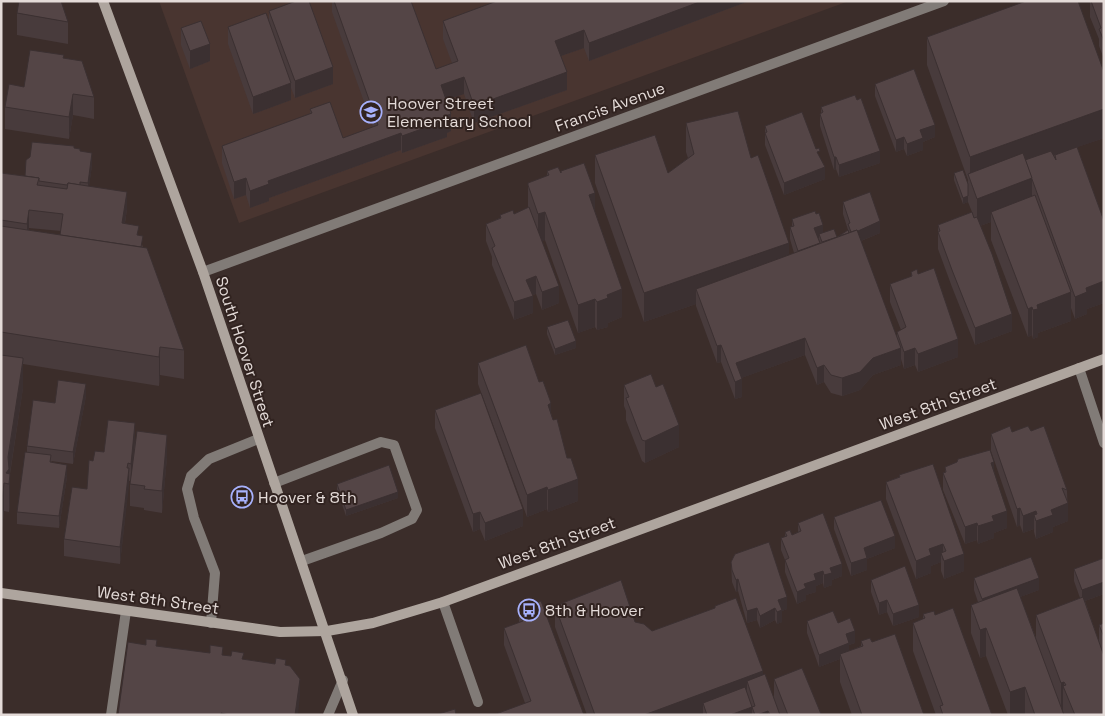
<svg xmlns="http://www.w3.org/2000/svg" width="1105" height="716" font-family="'Space Grotesk',sans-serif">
<rect width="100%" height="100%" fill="#3b2d2a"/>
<path fill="#493530" d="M 159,1 L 849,1 L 239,223 Z"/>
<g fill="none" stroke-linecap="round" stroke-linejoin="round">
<g stroke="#817b77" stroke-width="10">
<path d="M 1079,368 L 1104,443"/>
<path d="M 274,483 L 381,442 L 394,445 L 417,510 L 412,519 L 381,533 L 302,561"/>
<path d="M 443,602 L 478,702"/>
<path d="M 211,623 L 215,573 L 194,518 L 187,489 L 191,476 L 209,459 L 258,439"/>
<path d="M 111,715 L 126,611"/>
</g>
<path stroke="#817b77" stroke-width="10" d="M 203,272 L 944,1"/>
<path stroke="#817b77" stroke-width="10" d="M 328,715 L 343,680"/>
<g stroke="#aea59e" stroke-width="10">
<path d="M 103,1 L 203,272 L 353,715"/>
<path d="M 1,593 L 280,632 L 327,631 L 373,623 L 443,602 L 1104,359"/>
</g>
</g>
<g fill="#483b3c" fill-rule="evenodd">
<path d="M 332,1 L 411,1 L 436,69 L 452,63 L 443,39 L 443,21 L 497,1 L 749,1 L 589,61 L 584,48 L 561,56 L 567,90 L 474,123 L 464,94 L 446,100 L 451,131 L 447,133 L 447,137 L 402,153 L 401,150 L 269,198 L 269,201 L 250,208 L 246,195 L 234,199 L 222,163 L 222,146 L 310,114 L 310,109 L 343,138 L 373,127 L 332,12 Z"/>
<path d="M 1090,1 L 1104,1 L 1104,59 L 1099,46 L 1099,39 L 1090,17 Z"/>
<path d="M 269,11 L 333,84 L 295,98 L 291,88 L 291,100 L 253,114 L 228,44 L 228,27 L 269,22 Z"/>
<path d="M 17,13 L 68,22 L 68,44 L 17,35 Z"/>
<path d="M 181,28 L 210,61 L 190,69 L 181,45 Z"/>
<path d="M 927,37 L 1104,72 L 1104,138 L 1077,147 L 1104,221 L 1104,303 L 1087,309 L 1087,314 L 1075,319 L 1071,308 L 1071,321 L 1038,333 L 1038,337 L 1033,339 L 1032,335 L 1028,337 L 991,240 L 991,222 L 980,226 L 1012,331 L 975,345 L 952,287 L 938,249 L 938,225 L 972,212 L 968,202 L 963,204 L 954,180 L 954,173 L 968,184 L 968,180 L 927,65 Z"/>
<path d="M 64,58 L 94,97 L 94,119 L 73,115 L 69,139 L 5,129 L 5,107 L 24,87 Z"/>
<path d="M 875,84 L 935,137 L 923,142 L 923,150 L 907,156 L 904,149 L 896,152 L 875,96 Z"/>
<path d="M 821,107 L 880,163 L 839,177 L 836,169 L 834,170 L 820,126 L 820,114 L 821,113 Z"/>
<path d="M 686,123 L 751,158 L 789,255 L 794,253 L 790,239 L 790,227 L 792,227 L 792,219 L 823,232 L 837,237 L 848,230 L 843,214 L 843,202 L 880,233 L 861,241 L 897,338 L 897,332 L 901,330 L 890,302 L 890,284 L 911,277 L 911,272 L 918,274 L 958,357 L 918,372 L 915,365 L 904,369 L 901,359 L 901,365 L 873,375 L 860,390 L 842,396 L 831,393 L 824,382 L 817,385 L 805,355 L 741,378 L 742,397 L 735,399 L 721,362 L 717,363 L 696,306 L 696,304 L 644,322 L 595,183 L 595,155 L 668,173 L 688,158 L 686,152 Z"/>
<path d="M 765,126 L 820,158 L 825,179 L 784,195 L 765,145 Z"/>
<path d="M 74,148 L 80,151 L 92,165 L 89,186 L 127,209 L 125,223 L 139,236 L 143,247 L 184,350 L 184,379 L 160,375 L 159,386 L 23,364 L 23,388 L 10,474 L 10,502 L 9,512 L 4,511 L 1,537 L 1,173 L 25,176 ZM 29,228 L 61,231 L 60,235 L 29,230 Z"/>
<path d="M 547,171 L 561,173 L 595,214 L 622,317 L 608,323 L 608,327 L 597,330 L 595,327 L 578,333 L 545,240 L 542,241 L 559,303 L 542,310 L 536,294 L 532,295 L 533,313 L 514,320 L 492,265 L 492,257 L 486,241 L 486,224 L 500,218 L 500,215 L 514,214 L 528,208 L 528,183 L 547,176 Z"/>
<path d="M 547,327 L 576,348 L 555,355 L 547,334 Z"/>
<path d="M 478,363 L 539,382 L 551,413 L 578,501 L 548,512 L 547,509 L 527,517 L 478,384 Z"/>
<path d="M 624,385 L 679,447 L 645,463 L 642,461 L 626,420 L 626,411 L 624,406 Z"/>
<path d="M 86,396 L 73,464 L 51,461 L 67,477 L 59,528 L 17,524 L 17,512 L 27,452 L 27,446 L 55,403 Z"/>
<path d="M 435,410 L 523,526 L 485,541 L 480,529 L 473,532 L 435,428 Z"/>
<path d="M 1012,432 L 1067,490 L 1068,521 L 1053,527 L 1053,532 L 1036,539 L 1034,532 L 1034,529 L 1023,533 L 1020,525 L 1017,527 L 991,451 L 991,434 Z"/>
<path d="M 135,441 L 167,457 L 162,513 L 144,510 L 144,508 L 130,506 L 130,481 L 129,481 L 120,564 L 64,556 L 64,539 L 87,489 L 93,461 Z"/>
<path d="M 945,467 L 994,471 L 1007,528 L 994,533 L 994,538 L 978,544 L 977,540 L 965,544 L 943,490 L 943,473 L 945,472 Z"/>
<path d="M 899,475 L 964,571 L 944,579 L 941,571 L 941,562 L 931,566 L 931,573 L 916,579 L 886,499 L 886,482 L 899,477 Z"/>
<path d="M 337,484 L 398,498 L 346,516 L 337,490 Z"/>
<path d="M 834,517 L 895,548 L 867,559 L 867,570 L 851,576 L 834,529 Z"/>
<path d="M 798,523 L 842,576 L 832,580 L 832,585 L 824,588 L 823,583 L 816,586 L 816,592 L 806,595 L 806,600 L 797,604 L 785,572 L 785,560 L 781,550 L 781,538 L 785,537 L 785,532 L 792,535 L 798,532 Z"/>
<path d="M 731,562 L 787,609 L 782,611 L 782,622 L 777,624 L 775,620 L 760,628 L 757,620 L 747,623 L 738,591 L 736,592 L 732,582 Z"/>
<path d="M 1074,569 L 1104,594 L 1085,601 L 1099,642 L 1099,625 L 1104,623 L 1104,655 L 1100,645 L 1104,715 L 1008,715 L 986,656 L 980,658 L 971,633 L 971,605 L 978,602 L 974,590 L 974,578 L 1039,590 L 1020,597 L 1036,638 L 1036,615 L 1080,598 L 1074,581 Z"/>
<path d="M 871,580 L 919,617 L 893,626 L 887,612 L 879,615 L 871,592 Z"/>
<path d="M 555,606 L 635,622 L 652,631 L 715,608 L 715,606 L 763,675 L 774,698 L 774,679 L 821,715 L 587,715 L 555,627 Z"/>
<path d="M 519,609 L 584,715 L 525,703 L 504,645 L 504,628 L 519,623 Z"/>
<path d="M 923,614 L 935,615 L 992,715 L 936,715 L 913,651 L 913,623 L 923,619 Z"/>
<path d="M 807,621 L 838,623 L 855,643 L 849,645 L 849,651 L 861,646 L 861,641 L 872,642 L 924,715 L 852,715 L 840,682 L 840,659 L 819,667 L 807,633 Z"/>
</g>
<g fill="#3b3031">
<path d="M 702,1 L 749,1 L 589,61 L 589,43 Z"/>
<path d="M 584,30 L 584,48 L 555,58 L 555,41 Z"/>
<path d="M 210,44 L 210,61 L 190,69 L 190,51 Z"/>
<path d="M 333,67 L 333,84 L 295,98 L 295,81 Z"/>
<path d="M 567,72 L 567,90 L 474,123 L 474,106 Z"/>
<path d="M 464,77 L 464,94 L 441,102 L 441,85 Z"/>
<path d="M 291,83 L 291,100 L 253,114 L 253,97 Z"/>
<path d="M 73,94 L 73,115 L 69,139 L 69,117 Z"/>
<path d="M 1104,109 L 1104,138 L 1026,165 L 970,179 L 970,157 Z"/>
<path d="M 451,114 L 451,131 L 447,133 L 447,137 L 402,153 L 402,136 Z"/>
<path d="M 935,125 L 935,137 L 923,142 L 923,150 L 907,156 L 907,144 L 920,130 Z"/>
<path d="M 401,133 L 401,150 L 269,198 L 269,201 L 250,208 L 250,191 L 268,181 Z"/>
<path d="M 904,137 L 904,149 L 896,152 L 896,140 Z"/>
<path d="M 880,151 L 880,163 L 839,177 L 839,165 Z"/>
<path d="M 92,153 L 92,165 L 88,195 L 88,183 Z"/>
<path d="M 834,157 L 836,157 L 836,169 L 834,170 Z"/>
<path d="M 825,167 L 825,179 L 784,195 L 784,183 Z"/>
<path d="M 246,178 L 246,195 L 234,199 L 234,182 Z"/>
<path d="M 1032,178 L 1032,206 L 991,212 L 991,222 L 977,227 L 977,199 Z"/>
<path d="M 127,192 L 127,209 L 122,240 L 122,223 Z"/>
<path d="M 595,193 L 595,221 L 589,195 Z"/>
<path d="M 968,196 L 968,202 L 963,204 L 963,198 Z"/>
<path d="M 29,210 L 29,228 L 27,241 L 27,224 Z"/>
<path d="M 545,212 L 545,240 L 538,243 L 538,214 Z"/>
<path d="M 880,221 L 880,233 L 851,245 L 851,233 Z"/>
<path d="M 823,225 L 823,237 L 819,234 L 819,238 L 814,240 L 814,228 Z"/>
<path d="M 789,243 L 789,271 L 696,289 L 696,304 L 644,322 L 644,293 Z"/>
<path d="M 536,276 L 536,294 L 526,297 L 526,280 Z"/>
<path d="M 1104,281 L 1104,303 L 1087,309 L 1087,314 L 1075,319 L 1075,297 L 1086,288 Z"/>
<path d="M 559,286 L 559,303 L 542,310 L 542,292 Z"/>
<path d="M 622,289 L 622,317 L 608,323 L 608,327 L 597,330 L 597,302 L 607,295 Z"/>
<path d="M 1071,292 L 1071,321 L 1038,333 L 1038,337 L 1033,339 L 1033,310 L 1037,305 Z"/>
<path d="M 533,296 L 533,313 L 514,320 L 514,302 Z"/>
<path d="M 595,299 L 595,327 L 578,333 L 578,305 Z"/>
<path d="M 1032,307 L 1032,335 L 1028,337 L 1028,309 Z"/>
<path d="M 1012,314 L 1012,331 L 975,345 L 975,328 Z"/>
<path d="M 805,338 L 805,355 L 736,380 L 736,363 Z"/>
<path d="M 958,339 L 958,357 L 918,372 L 918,354 Z"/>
<path d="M 576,341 L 576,348 L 555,355 L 555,349 Z"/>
<path d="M 721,345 L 721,362 L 717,363 L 717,346 Z"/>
<path d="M 160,347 L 160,375 L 159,386 L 159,357 Z"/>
<path d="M 901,348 L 901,365 L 873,375 L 860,390 L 842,396 L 842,378 L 873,358 Z"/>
<path d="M 915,348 L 915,365 L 904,369 L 904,352 Z"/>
<path d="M 23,360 L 23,388 L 8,485 L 6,473 Z"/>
<path d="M 824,365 L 824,382 L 817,385 L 817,368 Z"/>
<path d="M 742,379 L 742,397 L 735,399 L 735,382 Z"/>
<path d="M 86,384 L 86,396 L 73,464 L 73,452 Z"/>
<path d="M 551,403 L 551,425 L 548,405 Z"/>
<path d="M 135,423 L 135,441 L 131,481 L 131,464 Z"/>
<path d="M 679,425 L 679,447 L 645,463 L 645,441 Z"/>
<path d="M 167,435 L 167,457 L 162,513 L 162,491 Z"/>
<path d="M 994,462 L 994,479 L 991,463 Z"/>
<path d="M 67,465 L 67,477 L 59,528 L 59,516 Z"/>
<path d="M 129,468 L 129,486 L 120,564 L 120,547 Z"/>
<path d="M 10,474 L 10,502 L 9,512 L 9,484 Z"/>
<path d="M 578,479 L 578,501 L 548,512 L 548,490 Z"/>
<path d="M 4,483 L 4,511 L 1,537 L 1,509 Z"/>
<path d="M 547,487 L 547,509 L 527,517 L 527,495 Z"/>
<path d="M 398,492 L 398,498 L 346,516 L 346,510 Z"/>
<path d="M 1068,503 L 1068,521 L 1053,527 L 1053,532 L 1036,539 L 1036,521 L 1034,515 L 1034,529 L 1023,533 L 1023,516 L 1036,511 L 1036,521 L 1051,510 Z"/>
<path d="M 1020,508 L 1020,525 L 1017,527 L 1017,509 Z"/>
<path d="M 523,509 L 523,526 L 485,541 L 485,523 Z"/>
<path d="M 1007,511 L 1007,528 L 994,533 L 994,538 L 978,544 L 978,526 L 992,516 Z"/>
<path d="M 480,512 L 480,529 L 473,532 L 473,514 Z"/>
<path d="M 977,523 L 977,540 L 965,544 L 965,527 Z"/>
<path d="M 895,536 L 895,548 L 867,559 L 867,570 L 851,576 L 851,563 L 864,548 Z"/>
<path d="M 943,544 L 943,560 L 941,553 L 941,562 L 931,566 L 931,573 L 916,579 L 916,561 L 929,549 Z"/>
<path d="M 964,554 L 964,571 L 944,579 L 944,561 Z"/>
<path d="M 842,564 L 842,576 L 832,580 L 832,585 L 824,588 L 824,575 L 830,568 Z"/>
<path d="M 823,571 L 823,583 L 816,586 L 816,592 L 806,595 L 806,600 L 797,604 L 797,592 L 814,574 Z"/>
<path d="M 1039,578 L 1039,590 L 982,611 L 982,599 Z"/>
<path d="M 738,579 L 738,591 L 736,592 L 736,580 Z"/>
<path d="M 1104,582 L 1104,594 L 1082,602 L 1082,590 Z"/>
<path d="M 787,597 L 787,609 L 782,611 L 782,622 L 777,624 L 777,612 L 778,600 Z"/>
<path d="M 887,600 L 887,612 L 879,615 L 879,603 Z"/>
<path d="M 919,605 L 919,617 L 893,626 L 893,614 Z"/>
<path d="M 757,608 L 757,620 L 747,623 L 747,611 Z"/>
<path d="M 775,608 L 775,620 L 760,628 L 760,616 Z"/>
<path d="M 986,628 L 986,656 L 980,658 L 980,630 Z"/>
<path d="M 855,631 L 855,643 L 849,645 L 849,655 L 840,654 L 840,659 L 819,667 L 819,655 L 846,634 Z"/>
<path d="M 763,671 L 763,693 L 747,681 L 747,699 L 703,703 L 703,715 L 644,715 Z"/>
<path d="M 300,679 L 300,696 L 298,715 L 295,715 Z"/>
<path d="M 1064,682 L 1064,690 L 1063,686 L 1063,711 L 1061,711 L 1061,683 Z"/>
<path d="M 1025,687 L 1025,715 L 1010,715 L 1010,692 Z"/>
<path d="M 752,707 L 752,715 L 730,715 Z"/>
<path d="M 768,711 L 768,715 L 757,715 Z"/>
</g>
<g fill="#544546" stroke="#3b3031">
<path d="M 19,1 L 61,1 L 68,22 L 17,13 Z"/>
<path d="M 296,1 L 309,1 L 333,67 L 295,81 L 269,11 Z"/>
<path d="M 334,1 L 411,1 L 436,69 L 458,61 L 443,21 L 497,1 L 702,1 L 589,43 L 584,30 L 555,41 L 567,72 L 474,106 L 464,77 L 441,85 L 451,114 L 445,116 L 447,120 L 402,136 L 401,133 L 268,181 L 269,184 L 250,191 L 246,178 L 234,182 L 222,146 L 312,113 L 310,109 L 330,102 L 343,138 L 378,125 Z"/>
<path d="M 1026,1 L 1078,1 L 1104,72 L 1104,109 L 970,157 L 927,37 Z"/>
<path d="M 1091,1 L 1104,1 L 1104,41 L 1099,29 L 1101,28 Z"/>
<path d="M 266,13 L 291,83 L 253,97 L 228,27 Z"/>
<path d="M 201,21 L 210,44 L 190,51 L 181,28 Z"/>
<path d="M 30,50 L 64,55 L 63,58 L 82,61 L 94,97 L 73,94 L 69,117 L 5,107 L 9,84 L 24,87 Z"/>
<path d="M 914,69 L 935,125 L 920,130 L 923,138 L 907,144 L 904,137 L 896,140 L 875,84 Z"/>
<path d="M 855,95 L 857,100 L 861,98 L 880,151 L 839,165 L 836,157 L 834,157 L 820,114 L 823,112 L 821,107 Z"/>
<path d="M 738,111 L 751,158 L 758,155 L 789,243 L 644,293 L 595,155 L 655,135 L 668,173 L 694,154 L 686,123 Z"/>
<path d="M 802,112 L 816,149 L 819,148 L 820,151 L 817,152 L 825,167 L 784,183 L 765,133 L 767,132 L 765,126 Z"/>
<path d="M 32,142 L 74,146 L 74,148 L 80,149 L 80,151 L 92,153 L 88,183 L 80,182 L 80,185 L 68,183 L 67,185 L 39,181 L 39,178 L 25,176 L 26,160 L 30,157 Z"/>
<path d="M 1077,147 L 1104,221 L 1104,281 L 1086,288 L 1087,292 L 1075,297 L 1025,160 L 1051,151 L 1056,160 L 1055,155 Z"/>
<path d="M 1023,153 L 1032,178 L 977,199 L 968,174 Z"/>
<path d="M 584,163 L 595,193 L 589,195 L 622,289 L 607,295 L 608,298 L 597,302 L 595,299 L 578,305 L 545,212 L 538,214 L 528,185 L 528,183 L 549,175 L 547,171 L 558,167 L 561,173 L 561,171 Z"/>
<path d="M 963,170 L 968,184 L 968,196 L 963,198 L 954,173 Z"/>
<path d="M 1,173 L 39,178 L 37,185 L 67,189 L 68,183 L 127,192 L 122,223 L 139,226 L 137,235 L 143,236 L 141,247 L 60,235 L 63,214 L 29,210 L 27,224 L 1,220 Z"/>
<path d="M 870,192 L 880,221 L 858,231 L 857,230 L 851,232 L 848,224 L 850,223 L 843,202 Z"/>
<path d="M 1035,195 L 1071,292 L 1037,305 L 1038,309 L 1033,310 L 1032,307 L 1028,309 L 991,212 Z"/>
<path d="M 529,207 L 559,286 L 542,292 L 536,276 L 526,280 L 533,296 L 514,302 L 492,248 L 495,246 L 486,224 L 501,218 L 500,215 L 513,210 L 514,214 Z"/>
<path d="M 815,211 L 816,214 L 819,213 L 823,225 L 814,228 L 820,243 L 798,251 L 790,227 L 794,226 L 792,219 Z"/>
<path d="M 972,212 L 974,218 L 977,217 L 992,254 L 1012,314 L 975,328 L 952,270 L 938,232 L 940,231 L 938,225 Z"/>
<path d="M 1,226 L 147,248 L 184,350 L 160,347 L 159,357 L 1,332 Z"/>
<path d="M 834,229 L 837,237 L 822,242 L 819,234 Z"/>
<path d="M 848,230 L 849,233 L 839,236 Z"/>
<path d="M 857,230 L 901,348 L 873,358 L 860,372 L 842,378 L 831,375 L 824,365 L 817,368 L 805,338 L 736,363 L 742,379 L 735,382 L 721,345 L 717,346 L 696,289 Z"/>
<path d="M 934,268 L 958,339 L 918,354 L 915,348 L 904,352 L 897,332 L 906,327 L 890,284 L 912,276 L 911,272 L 917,269 L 918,274 Z"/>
<path d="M 568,320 L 576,341 L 555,349 L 547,327 Z"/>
<path d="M 526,345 L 539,382 L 543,381 L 551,403 L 548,405 L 553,420 L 557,419 L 567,458 L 571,458 L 578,479 L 548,490 L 547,487 L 527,495 L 478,363 Z"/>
<path d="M 1,355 L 23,358 L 23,360 L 8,457 L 9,469 L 6,473 L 10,474 L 9,484 L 4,483 L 1,509 Z"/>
<path d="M 651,374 L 656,387 L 663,384 L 679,425 L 645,441 L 642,440 L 626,398 L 629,397 L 624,385 Z"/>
<path d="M 58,380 L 86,384 L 73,452 L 27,446 L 33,400 L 55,403 Z"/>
<path d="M 481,393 L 523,509 L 485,523 L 480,512 L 473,514 L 435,410 Z"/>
<path d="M 108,420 L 135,423 L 131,464 L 128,463 L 127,468 L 129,468 L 120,547 L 64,539 L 72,487 L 87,489 L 89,460 L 93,461 L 95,451 L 104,452 Z"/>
<path d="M 1010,426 L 1012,432 L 1028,426 L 1031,431 L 1044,426 L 1067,490 L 1062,488 L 1068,503 L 1051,510 L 1053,515 L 1036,521 L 1034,515 L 1037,514 L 1036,511 L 1023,516 L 1020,508 L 1017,509 L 991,434 Z"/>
<path d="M 137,431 L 167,435 L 162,491 L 144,489 L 145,486 L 130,484 Z"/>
<path d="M 990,450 L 994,462 L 991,463 L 1007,511 L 992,516 L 994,521 L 978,526 L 977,523 L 965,527 L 943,473 L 946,472 L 945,467 L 957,462 L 958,459 Z"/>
<path d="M 25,452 L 51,455 L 50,462 L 67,465 L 59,516 L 17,512 Z"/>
<path d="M 933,464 L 964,554 L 944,561 L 941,553 L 946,551 L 943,544 L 929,549 L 931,555 L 916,561 L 886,482 L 900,477 L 899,475 Z"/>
<path d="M 389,465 L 398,492 L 346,510 L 337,484 Z"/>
<path d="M 881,500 L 895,536 L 864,548 L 867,558 L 851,563 L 834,517 Z"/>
<path d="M 823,513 L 842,564 L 830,568 L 832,573 L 824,575 L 823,571 L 814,574 L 816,580 L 804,584 L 806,588 L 797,592 L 785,560 L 789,558 L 781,538 L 787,536 L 785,532 L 790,530 L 792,535 L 801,531 L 798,523 Z"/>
<path d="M 769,542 L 787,597 L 778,600 L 782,610 L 777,612 L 775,608 L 760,616 L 757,608 L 747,611 L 738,579 L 736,580 L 732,570 L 731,562 L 735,554 Z"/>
<path d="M 1031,557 L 1039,578 L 982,599 L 974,578 Z"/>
<path d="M 1104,558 L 1104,582 L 1082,590 L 1074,569 Z"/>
<path d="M 905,566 L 919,605 L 893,614 L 887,600 L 879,603 L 871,580 Z"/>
<path d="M 621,580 L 635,622 L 644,624 L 652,631 L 715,608 L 715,606 L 736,598 L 763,671 L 644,715 L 595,715 L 555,606 Z"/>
<path d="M 1017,588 L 1064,715 L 1035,715 L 1025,687 L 1010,692 L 986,628 L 980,630 L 971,605 Z"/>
<path d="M 1083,597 L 1104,656 L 1104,715 L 1075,715 L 1063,686 L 1066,685 L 1064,682 L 1061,683 L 1036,615 Z"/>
<path d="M 541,601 L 584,715 L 493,715 L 531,701 L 504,628 L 523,621 L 519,609 Z"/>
<path d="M 953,608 L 992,715 L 943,715 L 940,706 L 943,705 L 913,623 L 925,618 L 923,614 L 934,611 L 935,615 Z"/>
<path d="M 833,611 L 838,623 L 850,618 L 855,631 L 846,634 L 849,643 L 819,655 L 807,621 Z"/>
<path d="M 1104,623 L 1104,637 L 1099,625 Z"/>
<path d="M 895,634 L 924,715 L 862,715 L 840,654 L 863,646 L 861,641 L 870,638 L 872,642 Z"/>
<path d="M 146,639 L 157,640 L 156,646 L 210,653 L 210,645 L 223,647 L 222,655 L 231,656 L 232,651 L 244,653 L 242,659 L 275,664 L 276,658 L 286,660 L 285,665 L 290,666 L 300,679 L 295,715 L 229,715 L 221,713 L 221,715 L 118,715 L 128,642 L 146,645 Z"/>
<path d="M 802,668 L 821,714 L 819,715 L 788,715 L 774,679 Z"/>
<path d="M 765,674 L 780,715 L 770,715 L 768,711 L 757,715 L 755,715 L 752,707 L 730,715 L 707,715 L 703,703 L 745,687 L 752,707 L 755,706 L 747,681 Z"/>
<path d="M 455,709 L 456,715 L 435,715 Z"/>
</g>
<defs>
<g id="school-ring" transform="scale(1.125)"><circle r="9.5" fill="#312320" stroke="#a7b1fc" stroke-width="1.5"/><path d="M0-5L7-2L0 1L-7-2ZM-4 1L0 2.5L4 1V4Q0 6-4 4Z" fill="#a7b1fc"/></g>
<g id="bus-ring" transform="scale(1.125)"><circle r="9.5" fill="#312320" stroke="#a7b1fc" stroke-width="1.5"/><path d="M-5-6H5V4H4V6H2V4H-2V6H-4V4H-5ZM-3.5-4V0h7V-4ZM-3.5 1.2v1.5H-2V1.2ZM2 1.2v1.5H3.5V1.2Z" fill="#a7b1fc"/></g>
</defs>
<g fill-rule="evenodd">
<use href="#school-ring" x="371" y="112"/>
<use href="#bus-ring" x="242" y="497"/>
<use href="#bus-ring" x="529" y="610"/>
</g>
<g text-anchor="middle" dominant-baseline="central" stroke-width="4" stroke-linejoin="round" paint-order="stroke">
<g font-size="16" fill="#e4dbd8" stroke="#312320" text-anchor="start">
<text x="387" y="103">Hoover Street<tspan x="387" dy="18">Elementary School</tspan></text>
<text x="258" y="497">Hoover &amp; 8th</text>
<text x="545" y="610">8th &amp; Hoover</text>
</g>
<g font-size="16" fill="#e4dbd8" stroke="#312320">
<text transform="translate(610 107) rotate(-20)">Francis Avenue</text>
<text transform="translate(245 352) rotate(72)">South Hoover Street</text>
<text transform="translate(938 404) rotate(-20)">West 8th Street</text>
<text transform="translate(557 543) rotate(-20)">West 8th Street</text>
<text transform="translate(158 600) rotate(8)">West 8th Street</text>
</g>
</g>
<rect width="1105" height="716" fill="none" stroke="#e4dbd8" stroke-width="5"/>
</svg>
